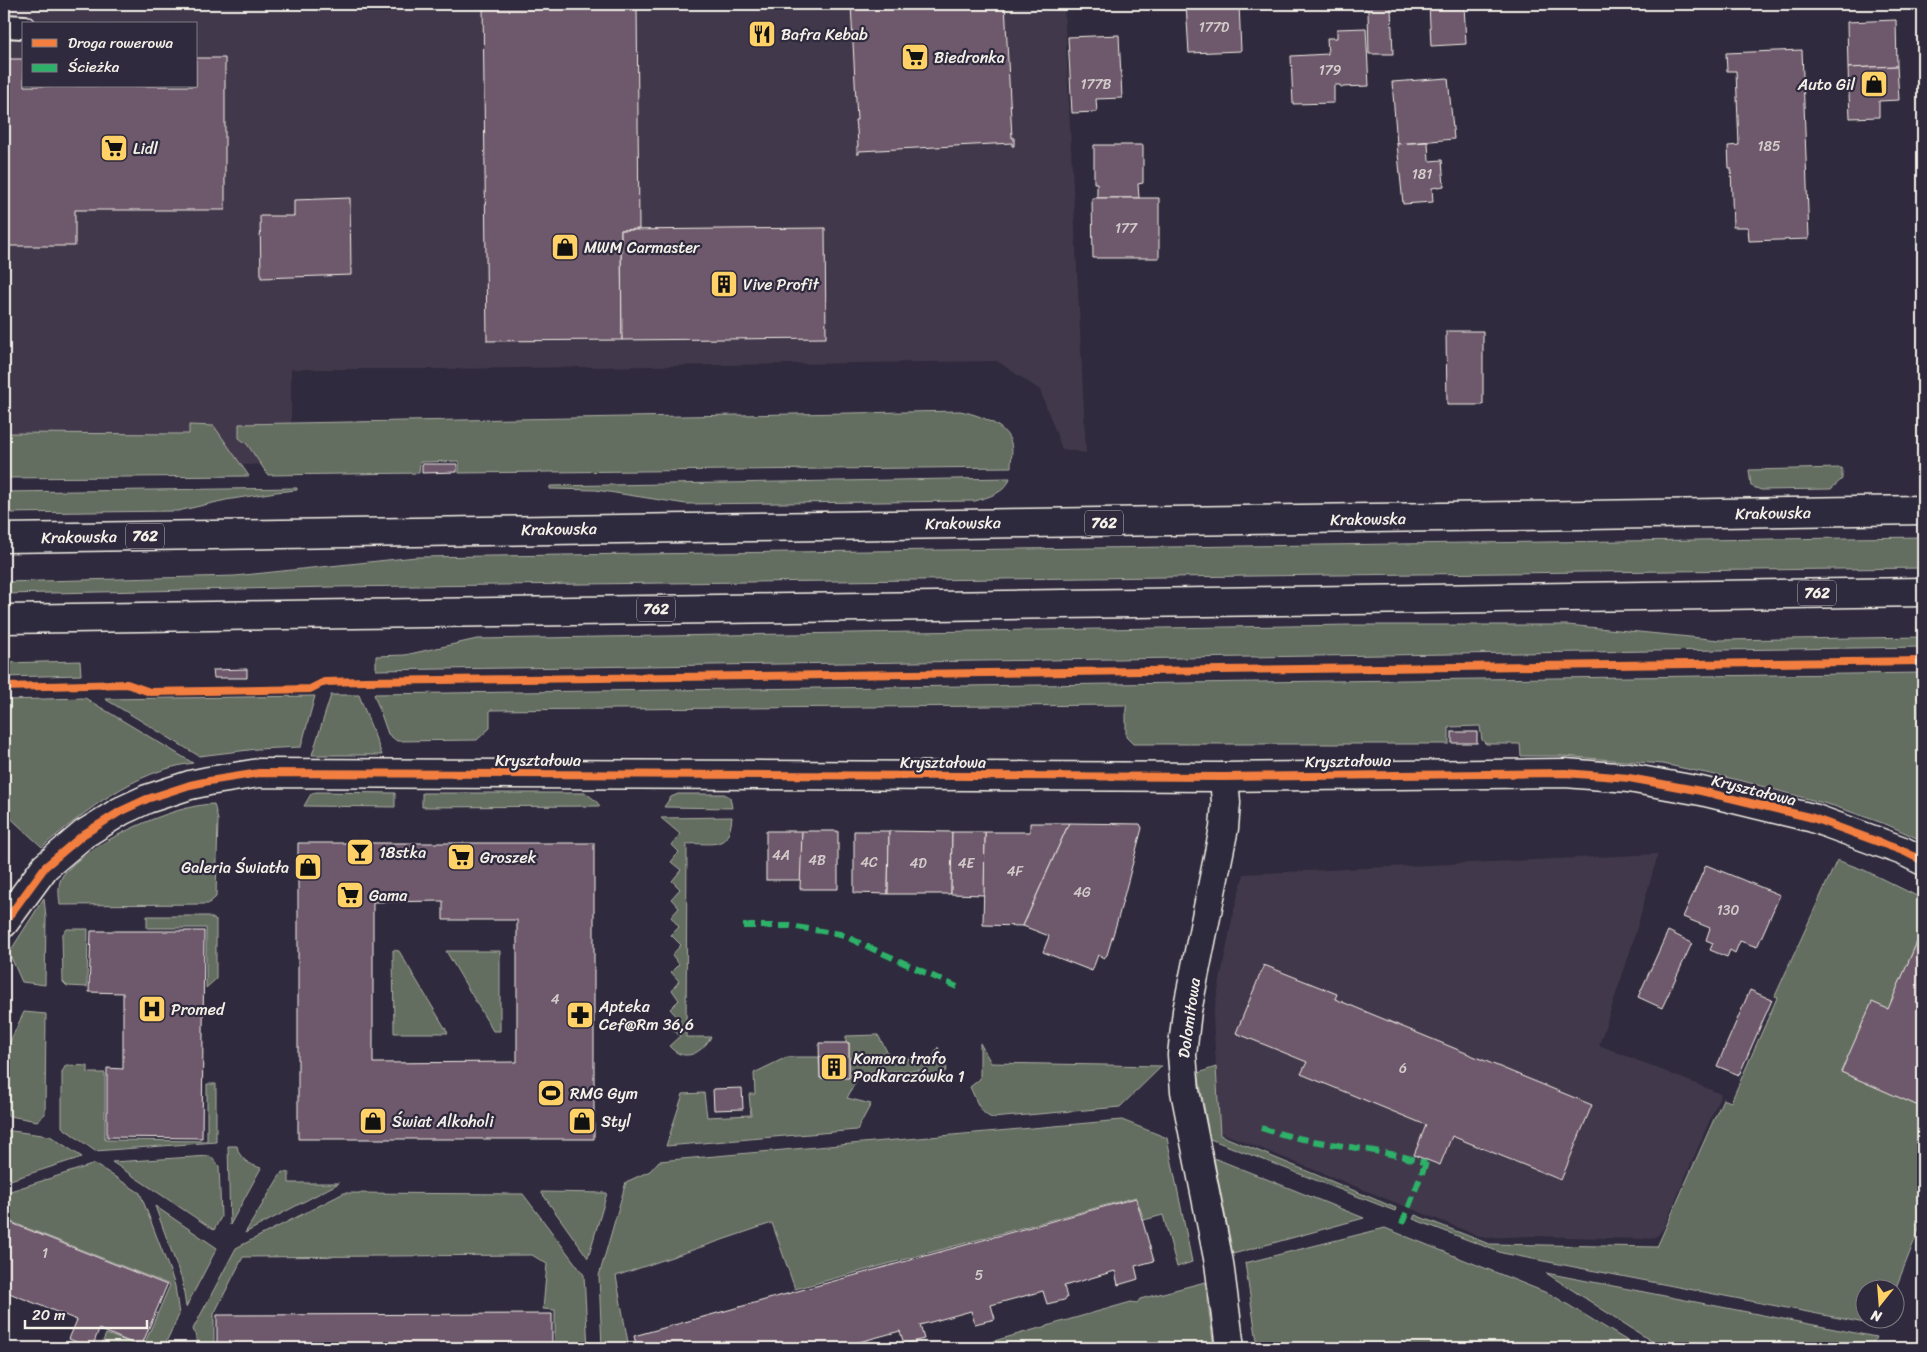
<svg xmlns="http://www.w3.org/2000/svg" width="1927" height="1352" font-family="Sriracha,sans-serif">
<rect width="100%" height="100%" fill="#2f2a3d"/>
<filter id="ink" filterUnits="userSpaceOnUse"><feTurbulence type="fractalNoise" baseFrequency=".02" numOctaves="2"/><feDisplacementMap in="SourceGraphic" scale="10" xChannelSelector="R" yChannelSelector="G"/><feConvolveMatrix kernelMatrix="1 2 1 2 8 2 1 2 1" color-interpolation-filters="sRGB"/></filter>
<g filter="url(#ink)">
<g fill="#42384b" fill-rule="evenodd">
<path d="M 4,4 L 1064,4 L 1086,453 L 1062,449 L 1040,390 L 997,361 L 446,369 L 291,369 L 291,423 L 457,420 L 459,461 L 116,467 L 4,459 ZM 24,24 L 196,24 L 196,86 L 24,86 Z"/>
<path d="M 1658,854 L 1629,955 L 1599,1045 L 1721,1094 L 1663,1229 L 1656,1237 L 1642,1239 L 1532,1236 L 1484,1238 L 1220,1132 L 1213,1016 L 1234,910 L 1244,874 Z"/>
</g>
<g fill="#646d61" stroke="#acafa4">
<path d="M 960,411 C 976,414 1006,424 1011,443 C 1013,450 1011,459 1011,467 L 459,473 L 459,461 L 420,462 L 419,473 L 268,475 L 247,444 L 239,438 L 239,424 Z"/>
<path d="M 189,425 L 214,426 L 249,476 L 4,478 L 4,433 L 189,434 Z"/>
<path d="M 1842,468 L 1842,479 L 1831,489 L 1761,490 L 1751,486 L 1749,470 Z"/>
<path d="M 1010,478 C 1006,493 988,497 975,501 L 686,504 L 596,490 L 550,489 L 550,486 Z"/>
<path d="M 297,488 L 297,490 L 276,492 L 226,500 L 178,511 L 4,513 L 4,492 Z"/>
<path d="M 1923,537 L 1923,568 L 332,587 L 4,594 L 4,582 L 235,576 L 416,557 Z"/>
<path d="M 1351,625 L 1568,625 L 1720,640 L 1923,637 L 1923,647 L 376,670 L 376,656 L 405,655 L 477,639 Z"/>
<path d="M 80,661 L 81,675 L 4,677 L 4,663 Z"/>
<path d="M 1923,673 L 1923,841 L 1888,825 L 1834,806 L 1739,780 L 1663,764 L 1562,756 L 1521,756 L 1520,744 L 1486,744 L 1482,740 L 1480,726 L 1449,727 L 1449,744 L 1133,744 L 1126,737 L 1126,705 L 490,710 L 490,728 L 477,740 L 397,741 L 388,734 L 374,694 Z"/>
<path d="M 331,695 L 359,695 L 382,755 L 312,755 Z"/>
<path d="M 315,696 L 301,747 L 257,749 L 199,756 L 105,699 Z"/>
<path d="M 85,698 L 193,763 C 134,771 87,810 42,847 L 4,812 L 4,700 Z"/>
<path d="M 316,792 L 395,793 L 395,807 L 304,806 L 311,794 Z"/>
<path d="M 422,793 L 586,793 L 596,801 L 600,806 L 422,807 Z"/>
<path d="M 678,794 L 724,794 L 730,797 L 732,808 L 664,807 L 671,797 Z"/>
<path d="M 214,804 L 218,820 L 216,897 L 208,904 L 60,905 C 59,895 57,884 63,875 C 86,844 175,804 214,804 Z"/>
<path d="M 732,817 C 729,852 713,842 687,844 L 686,1037 L 711,1037 C 701,1054 684,1063 669,1046 L 680,1036 L 670,1027 L 678,1018 L 670,1009 L 679,1000 L 672,990 L 679,981 L 671,972 L 679,964 L 672,955 L 681,945 L 671,935 L 679,927 L 671,917 L 679,908 L 671,899 L 680,889 L 672,881 L 681,870 L 671,862 L 679,852 L 672,845 L 680,834 L 661,818 Z"/>
<path d="M 1837,860 L 1864,870 L 1923,899 L 1923,1219 L 1895,1290 L 1864,1290 L 1864,1320 L 1883,1320 L 1880,1326 L 1502,1253 L 1413,1219 L 1415,1215 L 1489,1244 L 1657,1247 L 1723,1099 L 1731,1102 L 1777,998 L 1775,996 Z"/>
<path d="M 44,898 L 46,918 L 45,985 L 22,982 L 9,953 Z"/>
<path d="M 147,916 L 208,916 L 216,920 L 216,979 L 206,988 L 206,928 L 147,928 Z"/>
<path d="M 67,929 L 88,929 L 87,987 L 67,986 L 63,982 L 62,935 Z"/>
<path d="M 393,950 L 399,951 L 448,1033 L 394,1033 Z"/>
<path d="M 446,951 L 500,951 L 500,1031 L 493,1031 Z"/>
<path d="M 24,1012 L 46,1014 L 45,1114 L 37,1121 L 4,1115 L 4,1054 Z"/>
<path d="M 878,1035 L 891,1059 L 933,1057 L 938,1047 L 947,1069 L 939,1079 L 933,1079 L 927,1070 L 861,1072 L 847,1098 L 871,1104 L 857,1130 L 666,1146 L 683,1094 L 704,1093 L 707,1117 L 751,1115 L 749,1094 L 755,1094 L 754,1073 L 787,1057 L 819,1057 L 820,1078 L 849,1077 L 849,1043 L 846,1043 L 846,1036 Z"/>
<path d="M 980,1043 L 991,1063 L 1162,1066 L 1120,1107 L 992,1118 C 979,1113 976,1099 970,1087 L 980,1079 Z"/>
<path d="M 66,1065 L 88,1066 L 88,1073 L 105,1073 L 105,1140 L 207,1141 L 207,1084 L 216,1084 L 216,1142 L 95,1151 L 62,1127 L 62,1072 Z"/>
<path d="M 1216,1067 L 1220,1135 L 1396,1208 L 1395,1211 L 1210,1139 L 1198,1073 Z"/>
<path d="M 1122,1120 L 1167,1138 L 1192,1262 L 1177,1267 L 1163,1215 L 1144,1220 L 1136,1197 L 795,1289 L 772,1223 L 616,1276 L 629,1348 L 602,1348 L 599,1276 L 626,1182 L 650,1171 L 659,1161 Z"/>
<path d="M 4,1130 L 50,1136 L 82,1157 L 4,1182 Z"/>
<path d="M 228,1146 L 237,1146 C 239,1159 250,1165 261,1168 L 230,1225 Z"/>
<path d="M 210,1156 L 219,1166 L 221,1217 L 214,1230 L 112,1162 Z"/>
<path d="M 1214,1158 L 1364,1218 L 1233,1254 Z"/>
<path d="M 95,1164 L 140,1193 L 171,1274 L 175,1286 L 179,1315 L 164,1346 L 144,1348 L 100,1348 L 106,1334 L 143,1347 L 170,1285 L 4,1219 L 4,1193 Z"/>
<path d="M 282,1172 L 289,1173 L 289,1183 L 339,1183 L 245,1233 Z"/>
<path d="M 541,1192 L 607,1193 L 588,1258 Z"/>
<path d="M 344,1193 L 523,1194 L 584,1275 L 588,1348 L 555,1348 L 555,1310 L 543,1309 L 547,1264 L 532,1255 L 243,1257 L 214,1314 L 214,1348 L 200,1348 L 193,1329 L 236,1248 Z"/>
<path d="M 155,1206 L 217,1248 L 186,1307 L 182,1280 Z"/>
<path d="M 1385,1228 L 1552,1295 L 1639,1348 L 1258,1348 L 1245,1263 Z"/>
<path d="M 1546,1273 L 1876,1337 L 1871,1348 L 1662,1348 Z"/>
<path d="M 1205,1282 L 1214,1348 L 980,1348 L 980,1345 L 1131,1302 L 1137,1303 L 1140,1299 Z"/>
</g>
<g fill="#6e586c" stroke="#f4f1e8" fill-rule="evenodd">
<path d="M 483,4 L 637,4 L 639,229 L 621,230 L 622,340 L 487,341 Z"/>
<path d="M 851,4 L 1005,4 L 1012,138 L 1014,138 L 1014,146 L 1012,146 L 1012,143 L 859,151 L 859,154 L 857,154 L 857,146 L 858,146 L 857,129 L 856,128 L 855,120 L 857,120 Z"/>
<path d="M 1186,4 L 1239,4 L 1241,51 L 1189,53 Z"/>
<path d="M 1365,4 L 1396,4 L 1396,7 L 1391,8 L 1393,54 L 1369,54 L 1368,10 L 1365,10 Z"/>
<path d="M 1429,4 L 1464,4 L 1466,44 L 1431,46 Z"/>
<path d="M 1896,20 L 1897,66 L 1848,68 L 1847,22 Z"/>
<path d="M 1366,28 L 1369,86 L 1341,87 L 1340,85 L 1334,85 L 1334,103 L 1293,104 L 1291,56 L 1328,54 L 1327,38 L 1337,38 L 1337,29 Z"/>
<path d="M 1119,35 L 1122,98 L 1096,99 L 1097,112 L 1072,113 L 1068,37 Z"/>
<path d="M 1802,50 L 1809,239 L 1749,241 L 1748,227 L 1733,227 L 1731,168 L 1729,168 L 1728,146 L 1739,145 L 1736,71 L 1727,71 L 1726,53 Z"/>
<path d="M 196,58 L 225,58 L 225,210 L 75,210 L 75,246 L 4,246 L 4,59 L 24,59 L 24,86 L 196,86 Z"/>
<path d="M 1897,66 L 1899,100 L 1879,101 L 1879,117 L 1850,118 L 1848,68 Z"/>
<path d="M 1448,78 L 1454,139 L 1397,144 L 1392,82 Z"/>
<path d="M 1428,142 L 1429,161 L 1442,160 L 1444,186 L 1432,188 L 1433,202 L 1403,204 L 1397,144 Z"/>
<path d="M 1094,145 L 1143,145 L 1143,183 L 1138,184 L 1139,198 L 1097,198 L 1097,183 L 1094,183 Z"/>
<path d="M 350,198 L 351,275 L 261,278 L 260,216 L 294,216 L 294,200 Z"/>
<path d="M 1092,198 L 1159,198 L 1159,258 L 1093,258 Z"/>
<path d="M 825,228 L 826,338 L 622,340 L 621,230 Z"/>
<path d="M 1446,331 L 1483,331 L 1483,405 L 1447,405 Z"/>
<path d="M 422,464 L 457,464 L 457,472 L 422,473 Z"/>
<path d="M 247,669 L 247,678 L 214,678 L 213,670 Z"/>
<rect x="1452" y="732" width="25" height="11"/>
<path d="M 1030,823 L 1069,823 L 1023,926 L 983,925 L 985,832 L 1030,832 Z"/>
<path d="M 1069,823 L 1140,824 L 1142,828 L 1119,915 L 1107,955 L 1104,958 L 1098,955 L 1092,971 L 1043,952 L 1049,936 L 1023,926 Z"/>
<rect x="766" y="831" width="36" height="49"/>
<path d="M 802,831 L 838,831 L 838,889 L 800,889 Z"/>
<path d="M 854,831 L 889,831 L 888,894 L 854,893 Z"/>
<path d="M 889,831 L 952,832 L 951,894 L 888,894 Z"/>
<path d="M 952,832 L 985,832 L 984,895 L 951,894 Z"/>
<path d="M 298,843 L 594,843 L 594,1139 L 298,1139 ZM 443,901 L 443,920 L 517,920 L 517,1062 L 373,1063 L 373,902 Z"/>
<path d="M 1706,865 L 1780,895 L 1757,947 L 1740,941 L 1735,953 L 1730,950 L 1727,957 L 1710,950 L 1713,943 L 1706,940 L 1710,928 L 1683,917 Z"/>
<path d="M 91,931 L 204,931 L 202,1138 L 107,1137 L 107,1068 L 123,1069 L 123,993 L 89,992 Z"/>
<path d="M 1668,931 L 1692,943 L 1662,1008 L 1638,997 Z"/>
<path d="M 1920,935 L 1923,936 L 1923,1108 L 1841,1072 L 1872,1002 L 1888,1009 Z"/>
<path d="M 1264,965 L 1337,994 L 1335,999 L 1592,1105 L 1561,1180 L 1452,1136 L 1440,1165 L 1414,1155 L 1426,1125 L 1301,1074 L 1307,1062 L 1236,1033 Z"/>
<path d="M 1750,990 L 1772,1000 L 1739,1075 L 1717,1066 Z"/>
<path d="M 819,1043 L 849,1043 L 849,1078 L 820,1078 Z"/>
<path d="M 742,1088 L 743,1109 L 714,1110 L 713,1089 Z"/>
<path d="M 1136,1198 L 1154,1261 L 1135,1266 L 1138,1279 L 1135,1280 L 1118,1285 L 1115,1271 L 1064,1286 L 1067,1298 L 1064,1300 L 1047,1304 L 1043,1291 L 991,1305 L 995,1319 L 975,1324 L 971,1311 L 920,1325 L 924,1339 L 904,1344 L 900,1331 L 848,1345 L 849,1348 L 637,1348 L 634,1336 Z"/>
<path d="M 4,1220 L 167,1285 L 141,1347 L 99,1329 L 92,1348 L 74,1341 L 69,1339 L 77,1320 L 4,1291 Z"/>
<path d="M 552,1314 L 552,1348 L 217,1348 L 217,1315 Z"/>
</g>
<g fill="none" stroke-linecap="round" stroke-linejoin="round">
<g stroke="#f4f1e8" stroke-width="26">
<path id="lane" d="M 4,26 L 24,27"/>
</g>
<g stroke="#f4f1e8" stroke-width="31">
<g id="street">
<path d="M 1224,777 L 1226,803 L 1224,828 L 1187,1011 L 1182,1055 L 1185,1091 L 1219,1263 L 1230,1348"/>
<path d="M 4,923 L 45,867 L 84,834 L 121,811 L 147,799 L 190,785 L 209,781 L 259,773 L 1224,777 L 1565,773 L 1629,778 L 1701,791 L 1813,818 L 1903,851 L 1923,861"/>
</g>
</g>
<g stroke="#f4f1e8" stroke-width="31">
<g id="primary">
<path d="M 4,538 L 1923,510"/>
<path d="M 4,619 L 1923,592"/>
</g>
</g>
<use href="#lane" stroke="#2f2a3d" stroke-width="22"/>
<use href="#street" stroke="#2f2a3d" stroke-width="28"/>
<use href="#primary" stroke="#2f2a3d" stroke-width="28"/>
<g stroke="#2db169" stroke-width="6" stroke-dasharray="12 6" stroke-linecap="butt">
<path d="M 743,926 L 790,926 L 840,934 L 957,987"/>
<path d="M 1261,1128 C 1314,1146 1372,1146 1426,1163"/>
<path d="M 1402,1224 L 1427,1160"/>
</g>
<g stroke="#2f2a3d" stroke-width="11">
<g id="cycleway">
<path d="M 4,687 L 127,684 L 150,692 L 310,689 L 324,682 L 366,681 L 1923,661"/>
<path d="M 4,923 L 45,867 L 84,834 L 121,811 L 147,799 L 190,785 L 209,781 L 259,773 L 1224,777 L 1565,773 L 1629,778 L 1701,791 L 1813,818 L 1903,851 L 1923,861"/>
</g>
</g>
<use href="#cycleway" stroke="#f27e40" stroke-width="8"/>
</g>
</g>
<defs>
<g id="restaurant-square" transform="scale(1.4375)"><rect x="-9" y="-9" width="18" height="18" rx="4" fill="#ffd166" stroke="#2f2a3d"/><path d="M-5-6h1v4h1v-4h1v4h1v-4h1v5L-1.5 .5V6h-2V.5L-5-1ZM5-6V6H3V1.5H1.5Q1.5-4 5-6Z" fill="#111"/></g>
<g id="supermarket-square" transform="scale(1.4375)"><rect x="-9" y="-9" width="18" height="18" rx="4" fill="#ffd166" stroke="#2f2a3d"/><path d="M-6-5.5h2.5l.6 2H6L4.5 2H-2.5L-4.4-4H-6ZM-1.5 3.2a1.3 1.3 0 1 0 .1 0ZM3 3.2a1.3 1.3 0 1 0 .1 0Z" fill="#111"/></g>
<g id="shop-square" transform="scale(1.4375)"><rect x="-9" y="-9" width="18" height="18" rx="4" fill="#ffd166" stroke="#2f2a3d"/><path d="M-5-2.5h2.3a2.7 3.5 0 0 1 5.4 0H5L5.5 6h-11ZM-1.5-2.5h3a1.5 2.3 0 0 0-3 0Z" fill="#111"/></g>
<g id="building-square" transform="scale(1.4375)"><rect x="-9" y="-9" width="18" height="18" rx="4" fill="#ffd166" stroke="#2f2a3d"/><path d="M-4-6H4V6H1V3H-1V6H-4ZM-2.5-4.3h1.7v1.8h-1.7ZM.8-4.3h1.7v1.8H.8ZM-2.5-1h1.7V.8h-1.7ZM.8-1h1.7V.8H.8Z" fill="#111"/></g>
<g id="bar-square" transform="scale(1.4375)"><rect x="-9" y="-9" width="18" height="18" rx="4" fill="#ffd166" stroke="#2f2a3d"/><path d="M-6-5H6L.8 .8V4.5H3.5V6h-7V4.5H-.8V.8Z" fill="#111"/></g>
<g id="hospital-square" transform="scale(1.4375)"><rect x="-9" y="-9" width="18" height="18" rx="4" fill="#ffd166" stroke="#2f2a3d"/><path d="M-5-5h3v3.5h4V-5h3V5h-3V1.5h-4V5h-3Z" fill="#111"/></g>
<g id="pharmacy-square" transform="scale(1.4375)"><rect x="-9" y="-9" width="18" height="18" rx="4" fill="#ffd166" stroke="#2f2a3d"/><path d="M-2-6h4v4h4v4h-4v4h-4v-4h-4v-4h4Z" fill="#111"/></g>
<g id="stadium-square" transform="scale(1.4375)"><rect x="-9" y="-9" width="18" height="18" rx="4" fill="#ffd166" stroke="#2f2a3d"/><path d="M0-5a6.5 5 0 1 0 0 10a6.5 5 0 1 0 0-10ZM-3.5-1.8h7v3.6h-7Z" fill="#111"/></g>
</defs>
<g fill-rule="evenodd">
<use href="#restaurant-square" x="762" y="34"/>
<use href="#supermarket-square" x="915" y="57"/>
<use href="#shop-square" x="1874" y="84"/>
<use href="#supermarket-square" x="114" y="148"/>
<use href="#shop-square" x="565" y="247"/>
<use href="#building-square" x="724" y="284"/>
<use href="#bar-square" x="360" y="852"/>
<use href="#supermarket-square" x="461" y="857"/>
<use href="#shop-square" x="308" y="867"/>
<use href="#supermarket-square" x="350" y="895"/>
<use href="#hospital-square" x="152" y="1009"/>
<use href="#pharmacy-square" x="580" y="1015"/>
<use href="#building-square" x="834" y="1067"/>
<use href="#stadium-square" x="551" y="1093"/>
<use href="#shop-square" x="373" y="1121"/>
<use href="#shop-square" x="582" y="1121"/>
</g>
<g text-anchor="middle" dominant-baseline="central" stroke-width="4.5" stroke-linejoin="round" paint-order="stroke">
<g font-size="14" fill="#d2cbc9">
<text x="1214" y="27">177D</text>
<text x="1330" y="70">179</text>
<text x="1096" y="84">177B</text>
<text x="1769" y="146">185</text>
<text x="1422" y="174">181</text>
<text x="1126" y="228">177</text>
<text x="781" y="855">4A</text>
<text x="817" y="860">4B</text>
<text x="869" y="862">4C</text>
<text x="918" y="863">4D</text>
<text x="966" y="863">4E</text>
<text x="1015" y="871">4F</text>
<text x="1082" y="892">4G</text>
<text x="1728" y="910">130</text>
<text x="555" y="999">4</text>
<text x="1403" y="1068">6</text>
<text x="45" y="1253">1</text>
<text x="979" y="1275">5</text>
</g>
<g fill="#2f2a3d" stroke="#b9b5b5" stroke-width="1">
<rect x="1085" y="510.5" width="38" height="25" rx="4"/>
<rect x="126" y="523.5" width="38" height="25" rx="4"/>
<rect x="1798" y="580.5" width="38" height="25" rx="4"/>
<rect x="637" y="596.5" width="38" height="25" rx="4"/>
</g>
<g font-size="15" font-weight="bold" fill="#f4f1e8">
<text x="1104" y="523">762</text>
<text x="145" y="536">762</text>
<text x="1817" y="593">762</text>
<text x="656" y="609">762</text>
</g>
<g font-size="16" fill="#f4f1e8" stroke="#2f2a3d" text-anchor="start">
<text x="781" y="34">Bafra Kebab</text>
<text x="934" y="57">Biedronka</text>
<text x="1855" y="84" text-anchor="end">Auto Gil</text>
<text x="133" y="148">Lidl</text>
<text x="584" y="247">MWM Carmaster</text>
<text x="743" y="284">Vive Profit</text>
<text x="379" y="852">18stka</text>
<text x="480" y="857">Groszek</text>
<text x="289" y="867" text-anchor="end">Galeria Światła</text>
<text x="369" y="895">Gama</text>
<text x="599" y="1006">Apteka<tspan x="599" dy="18">Cef@Rm 36,6</tspan></text>
<text x="171" y="1009">Promed</text>
<text x="853" y="1058">Komora trafo<tspan x="853" dy="18">Podkarczówka 1</tspan></text>
<text x="570" y="1093">RMG Gym</text>
<text x="392" y="1121">Świat Alkoholi</text>
<text x="601" y="1121">Styl</text>
</g>
<g font-size="16" fill="#f4f1e8" stroke="#2f2a3d">
<text transform="translate(1773 513) rotate(-1)">Krakowska</text>
<text transform="translate(1368 519) rotate(-1)">Krakowska</text>
<text transform="translate(963 523) rotate(-1)">Krakowska</text>
<text transform="translate(559 529) rotate(-1)">Krakowska</text>
<text transform="translate(79 537) rotate(-1)">Krakowska</text>
<text x="538" y="760">Kryształowa</text>
<text transform="translate(1348 761) rotate(-1)">Kryształowa</text>
<text x="943" y="762">Kryształowa</text>
<text transform="translate(1754 790) rotate(14)">Kryształowa</text>
<text transform="translate(1189 1018) rotate(-82)">Dolomitowa</text>
</g>
</g>
<rect width="1927" height="1352" fill="none" stroke="#2f2a3d" stroke-width="20"/>
<rect x="10" y="10" width="1907" height="1332" fill="none" stroke="#f4f1e8" stroke-width="2" filter="url(#ink)"/>
<rect x="22" y="22" width="175" height="65" fill="#2f2a3d" stroke="#7e7a81"/>
<rect x="32" y="39" width="25" height="8" fill="#f27e40" stroke="#7e7a81"/>
<text x="68" y="48" font-size="15" fill="#f4f1e8">Droga rowerowa</text>
<rect x="32" y="64" width="25" height="8" fill="#2db169" stroke="#7e7a81"/>
<text x="68" y="72" font-size="15" fill="#f4f1e8">Ścieżka</text>
<g transform="translate(1880 1304) rotate(197)"><circle r="24" fill="#2f2a3d" stroke="#7e7a81"/>
<path d="M0-4L9 19L0 12L-9 19Z" fill="#ffd166"/>
<text y="-8" font-size="14" font-weight="bold" text-anchor="middle" fill="#f4f1e8">N</text>
</g>
<path d="M25 1320v8h122v-8" fill="none" stroke="#f4f1e8" stroke-width="2.5"/>
<text x="32" y="1320" font-size="15" fill="#f4f1e8" stroke="#2f2a3d" stroke-width="4" paint-order="stroke">20 m</text>
</svg>
